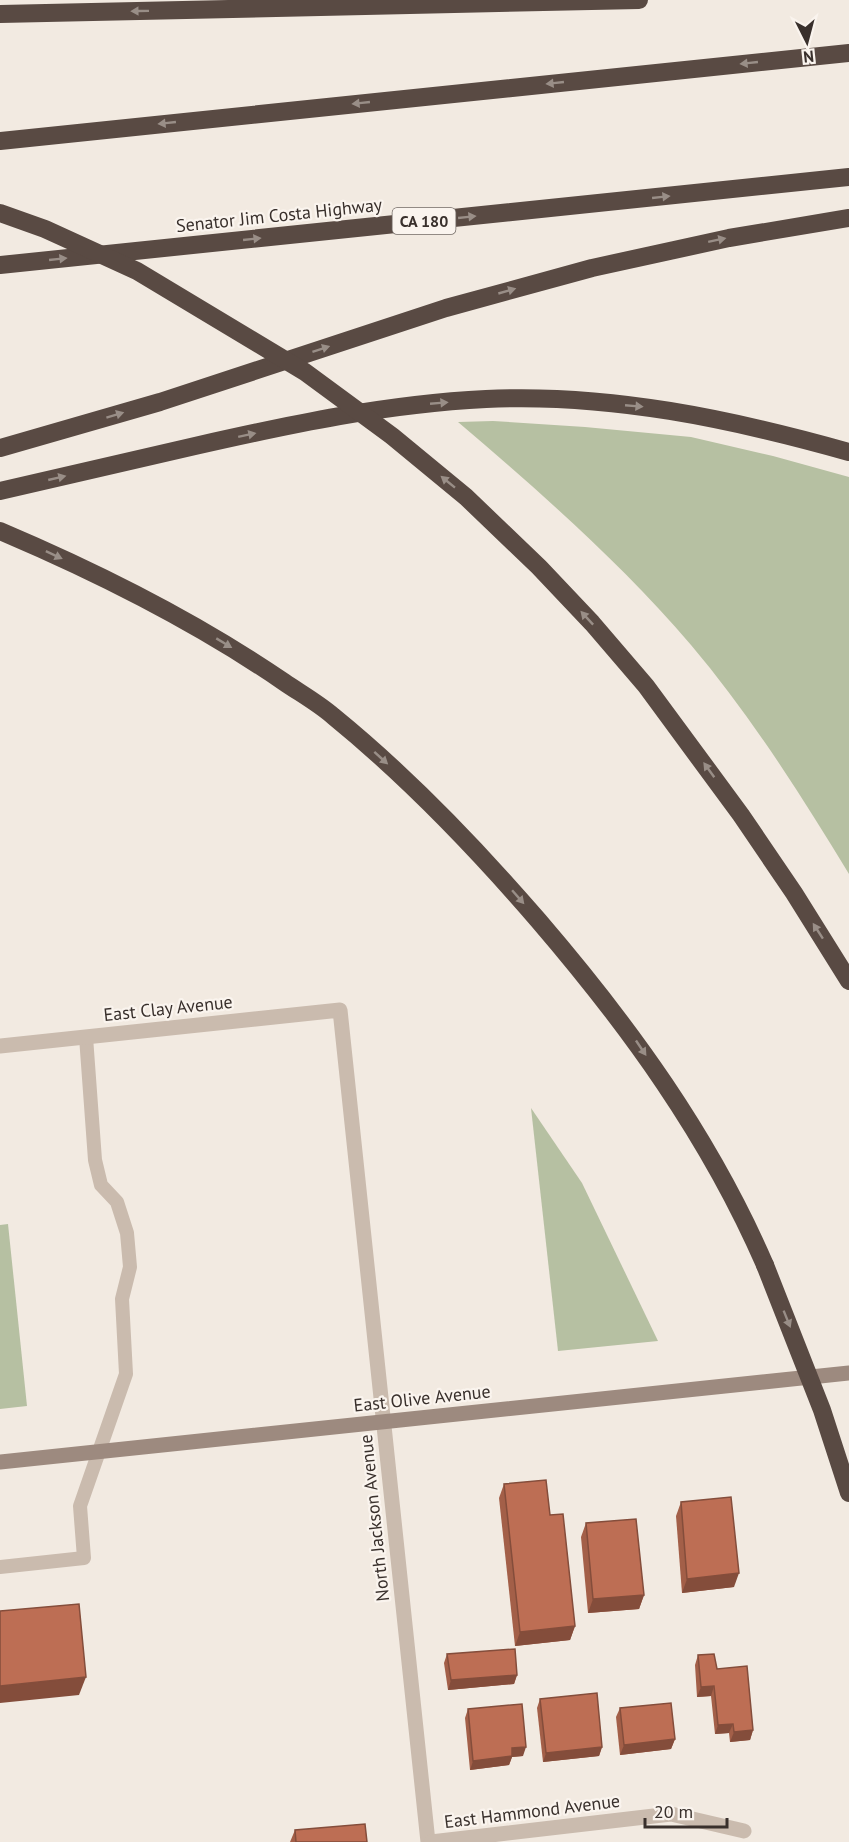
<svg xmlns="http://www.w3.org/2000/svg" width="849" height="1842" font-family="'PT Sans',sans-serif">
<rect width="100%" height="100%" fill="#f2eae1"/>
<g fill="#b6c0a2">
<path d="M 493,421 L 585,427 L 691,437 L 773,456 L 849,477 L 849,874 C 801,795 751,716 691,645 C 621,563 540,492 458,422 Z"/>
<path d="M 531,1108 L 582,1183 L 658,1341 L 558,1351 Z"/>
<path d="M 8,1224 L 27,1406 L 0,1409 L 0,1225 Z"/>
</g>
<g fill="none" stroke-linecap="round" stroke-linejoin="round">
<path stroke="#cabbae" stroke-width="14" d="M 0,1567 L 84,1558 L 80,1506 L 126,1374 L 122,1299 L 130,1267 L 127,1233 L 117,1202 L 101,1185 L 95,1160 L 86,1037"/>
<g stroke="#cabbae" stroke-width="15">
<path d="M 0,1046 L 340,1010 L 428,1842"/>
<path d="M 431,1842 L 671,1814 L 744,1831"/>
</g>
<path stroke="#9d8a7f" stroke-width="15" d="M 0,1462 L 849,1373"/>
<g stroke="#594a43" stroke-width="18">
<path d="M 0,14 L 639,0"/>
<path d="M 0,141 L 849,53"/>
<path d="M 0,265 L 849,177"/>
<path d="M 0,448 L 160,402 L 446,308 L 592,268 L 729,238 L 849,218"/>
<path d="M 0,491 C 65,476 130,461 195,446 C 292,424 386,404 486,399 C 609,393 732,419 849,452"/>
<path d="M 0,531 C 99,573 195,621 284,682 C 300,693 318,703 333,716 C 408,777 475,847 538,920 C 629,1026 709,1136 765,1265"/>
</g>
<g stroke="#594a43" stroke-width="18">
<path d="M 0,213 L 45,229 L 137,271 L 305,372 L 392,436 L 466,497 L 539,567 L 592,623 L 646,686 L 741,815 L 794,893 L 849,981"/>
<path d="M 765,1265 L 822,1410 L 849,1493"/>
</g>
</g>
<g fill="#a35f48">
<path d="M 504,1484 L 550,1515 L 575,1626 L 570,1640 L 515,1646 L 499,1498 Z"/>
<path d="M 681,1502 L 734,1587 L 682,1593 L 676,1516 Z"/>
<path d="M 586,1523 L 644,1595 L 639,1609 L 588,1613 L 581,1537 Z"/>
<path d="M 447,1654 L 517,1675 L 514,1684 L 448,1690 L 444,1663 Z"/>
<path d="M 698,1655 L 717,1669 L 753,1730 L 750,1740 L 730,1742 L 729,1733 L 715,1734 L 711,1696 L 697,1697 L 695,1665 Z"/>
<path d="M 540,1699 L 602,1747 L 599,1756 L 543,1762 L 537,1708 Z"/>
<path d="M 620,1708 L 675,1739 L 671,1749 L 620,1755 L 616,1717 Z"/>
<path d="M 468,1709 L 523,1756 L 512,1757 L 509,1765 L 470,1770 L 465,1718 Z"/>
<path d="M 295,1830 L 367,1842 L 290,1842 Z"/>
</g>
<g fill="#844d3b">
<path d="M 739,1573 L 734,1587 L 682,1593 L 687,1579 Z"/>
<path d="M 644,1595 L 639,1609 L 588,1613 L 593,1599 Z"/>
<path d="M 575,1626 L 570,1640 L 515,1646 L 520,1632 Z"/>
<path d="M 517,1675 L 514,1684 L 448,1690 L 451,1680 Z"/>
<path d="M 86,1677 L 79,1695 L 0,1703 L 0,1686 Z"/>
<path d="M 714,1686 L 711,1696 L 697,1697 L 701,1687 Z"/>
<path d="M 733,1724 L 729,1733 L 715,1734 L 718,1725 Z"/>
<path d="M 753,1730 L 750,1740 L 730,1742 L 734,1732 Z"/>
<path d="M 675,1739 L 671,1749 L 620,1755 L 624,1745 Z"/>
<path d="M 526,1747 L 523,1756 L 512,1757 L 509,1765 L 470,1770 L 473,1761 L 512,1748 Z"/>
<path d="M 602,1747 L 599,1756 L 543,1762 L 546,1753 Z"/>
</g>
<g fill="#bd6e54" stroke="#844d3b" stroke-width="1.5">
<path d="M 546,1480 L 550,1515 L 563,1514 L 575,1626 L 520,1632 L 504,1484 Z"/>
<path d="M 731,1497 L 739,1573 L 687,1579 L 681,1502 Z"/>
<path d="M 636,1519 L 644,1595 L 593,1599 L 586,1523 Z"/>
<path d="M 79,1604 L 86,1677 L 0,1686 L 0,1611 Z"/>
<path d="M 515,1649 L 517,1675 L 451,1680 L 447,1654 Z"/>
<path d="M 714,1654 L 717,1669 L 747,1666 L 753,1730 L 734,1732 L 733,1724 L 718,1725 L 714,1686 L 701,1687 L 698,1655 Z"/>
<path d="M 597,1693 L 602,1747 L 546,1753 L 540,1699 Z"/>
<path d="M 671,1703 L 675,1739 L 624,1745 L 620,1708 Z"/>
<path d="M 522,1704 L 526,1747 L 512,1748 L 512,1756 L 473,1761 L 468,1709 Z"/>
<path d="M 365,1824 L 367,1842 L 296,1842 L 295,1830 Z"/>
</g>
<defs><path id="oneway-solid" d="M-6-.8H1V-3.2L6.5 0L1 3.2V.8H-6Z" transform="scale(1.5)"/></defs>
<g fill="#998e87">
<use href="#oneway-solid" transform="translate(140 11) rotate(179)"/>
<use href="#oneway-solid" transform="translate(749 63) rotate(174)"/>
<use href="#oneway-solid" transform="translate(555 83) rotate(174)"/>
<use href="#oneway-solid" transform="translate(361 103) rotate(174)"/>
<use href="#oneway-solid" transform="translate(167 123) rotate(174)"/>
<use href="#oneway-solid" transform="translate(661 197) rotate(-6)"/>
<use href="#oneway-solid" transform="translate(467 217) rotate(-6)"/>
<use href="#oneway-solid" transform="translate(252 239) rotate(-6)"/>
<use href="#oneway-solid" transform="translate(717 240) rotate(-12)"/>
<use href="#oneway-solid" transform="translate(58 259) rotate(-6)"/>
<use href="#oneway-solid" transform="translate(507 291) rotate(-16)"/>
<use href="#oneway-solid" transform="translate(321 349) rotate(-18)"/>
<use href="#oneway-solid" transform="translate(439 403) rotate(-5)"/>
<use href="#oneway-solid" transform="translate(634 406) rotate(5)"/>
<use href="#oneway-solid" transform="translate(115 415) rotate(-17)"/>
<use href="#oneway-solid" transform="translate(247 435) rotate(-12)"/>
<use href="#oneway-solid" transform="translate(57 478) rotate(-13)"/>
<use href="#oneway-solid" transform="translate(448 482) rotate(-141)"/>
<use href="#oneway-solid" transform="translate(54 555) rotate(25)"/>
<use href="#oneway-solid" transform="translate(587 618) rotate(-133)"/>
<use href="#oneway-solid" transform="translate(224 643) rotate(31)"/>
<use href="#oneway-solid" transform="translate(381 758) rotate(42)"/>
<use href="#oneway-solid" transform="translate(709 770) rotate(-126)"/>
<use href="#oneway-solid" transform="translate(518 897) rotate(49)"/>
<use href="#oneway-solid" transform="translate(818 931) rotate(-123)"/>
<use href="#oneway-solid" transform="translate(641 1048) rotate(56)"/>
<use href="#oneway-solid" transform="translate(787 1319) rotate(68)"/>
</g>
<g text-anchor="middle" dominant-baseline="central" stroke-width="4.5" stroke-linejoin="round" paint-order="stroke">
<rect fill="#faf4ee" stroke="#736b66" stroke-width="1.5" x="392.5" y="208" width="63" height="26" rx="4.5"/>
<g font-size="16" font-weight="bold" fill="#39302c">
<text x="424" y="221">CA 180</text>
</g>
<g font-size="18" fill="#39302c" stroke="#faf4ee">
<text transform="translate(279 215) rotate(-6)">Senator Jim Costa Highway</text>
<text transform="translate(168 1008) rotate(-6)">East Clay Avenue</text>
<text transform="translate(422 1398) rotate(-6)">East Olive Avenue</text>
<text transform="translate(374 1518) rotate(-96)">North Jackson Avenue</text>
<text transform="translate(532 1811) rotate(-7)">East Hammond Avenue</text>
</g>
</g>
<g transform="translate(807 42) rotate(174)" stroke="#faf4ee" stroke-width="4.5" paint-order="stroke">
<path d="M0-4.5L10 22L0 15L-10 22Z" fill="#39302c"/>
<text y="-9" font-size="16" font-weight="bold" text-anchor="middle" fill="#39302c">N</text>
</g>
<path d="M645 1818v9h82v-9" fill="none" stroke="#39302c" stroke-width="3"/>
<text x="654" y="1818" font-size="18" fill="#39302c" stroke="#faf4ee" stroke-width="4.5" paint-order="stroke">20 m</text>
</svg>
